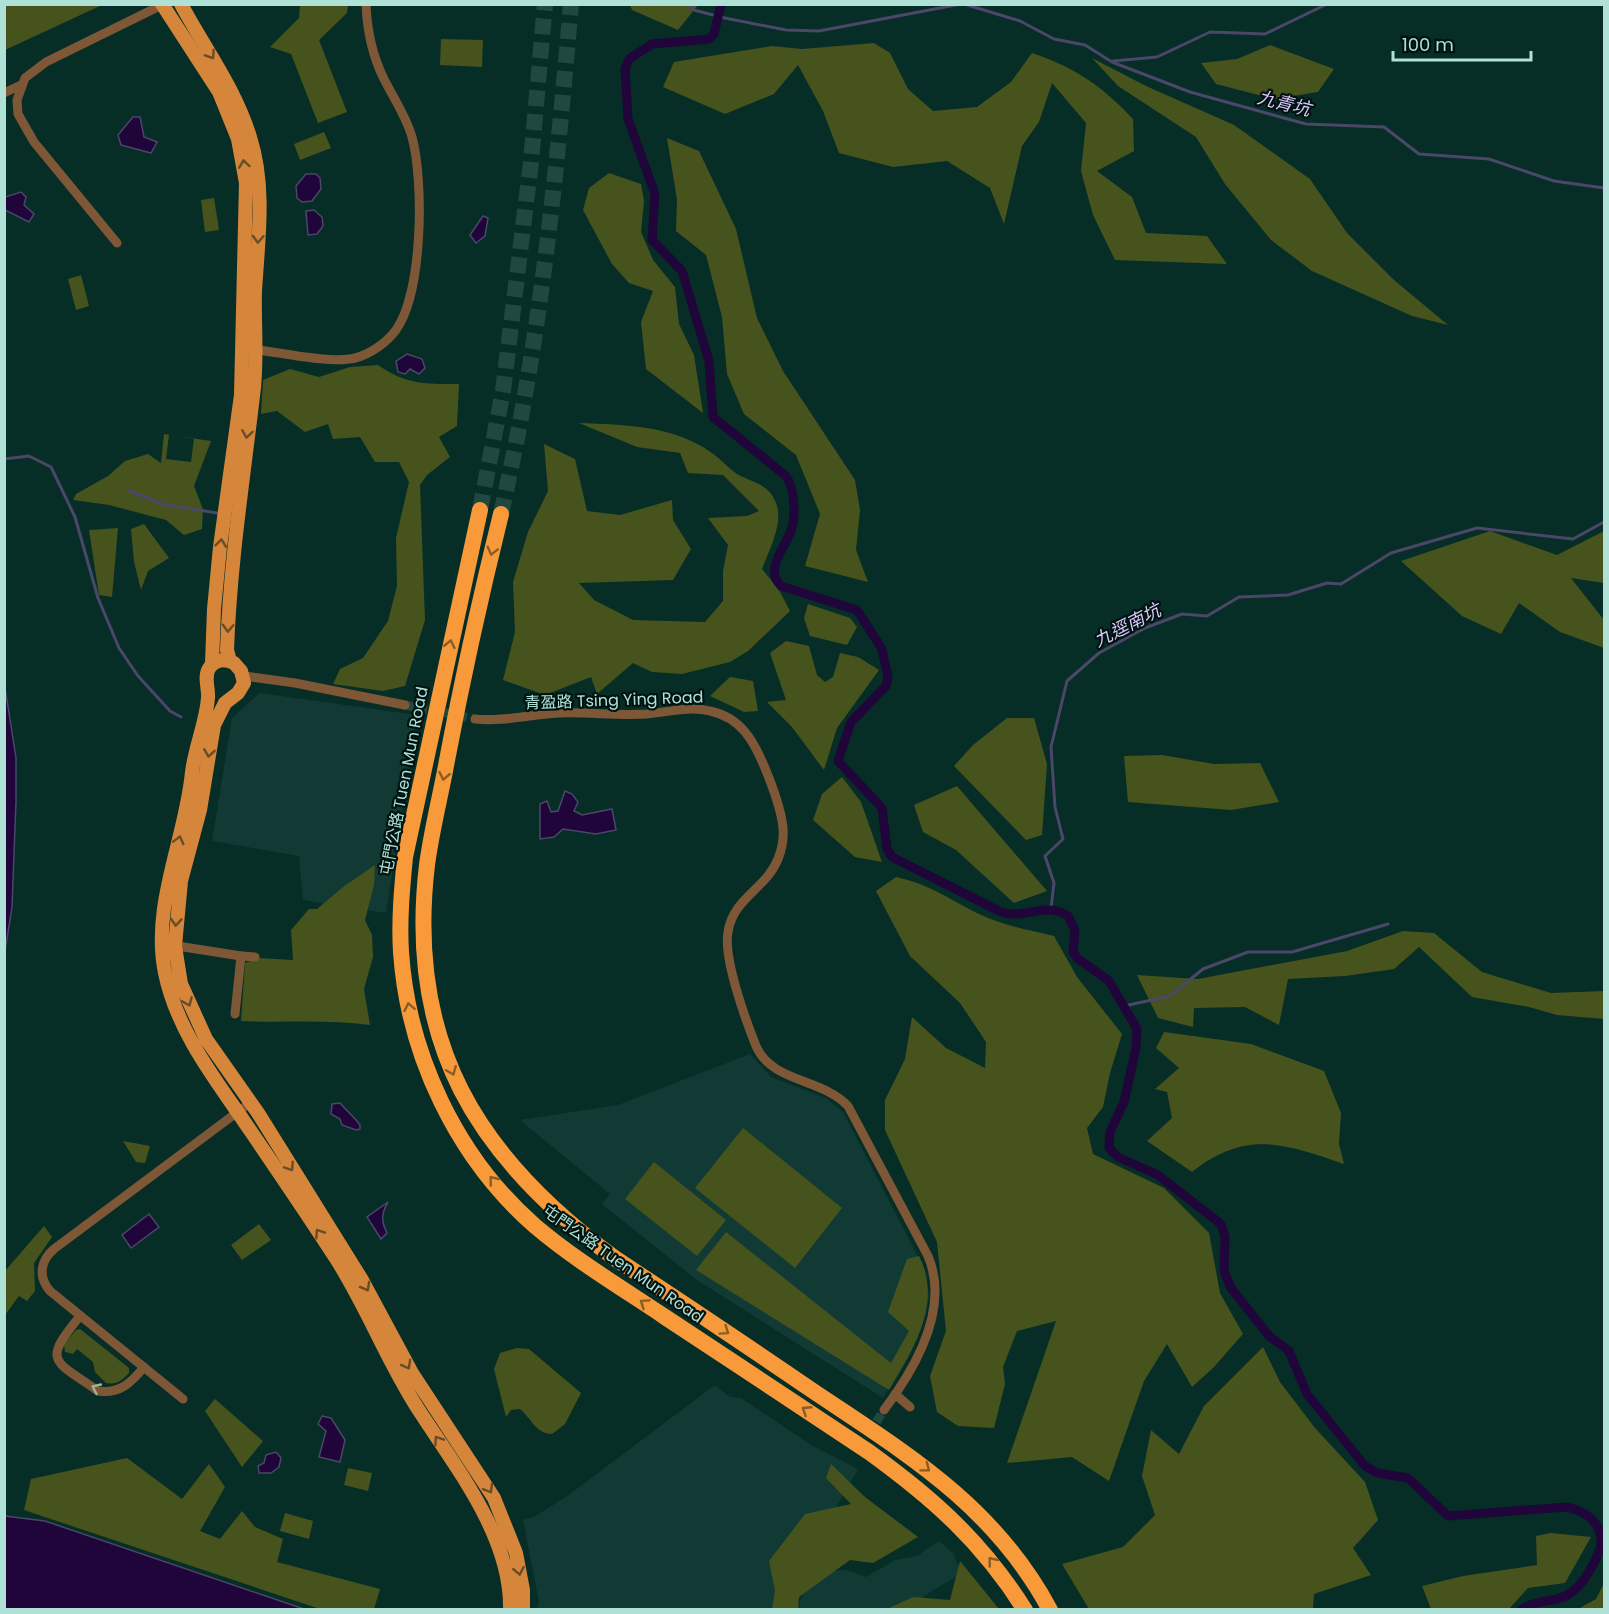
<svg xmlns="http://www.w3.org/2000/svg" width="1609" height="1614" font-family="Poppins,'Noto Sans TC',sans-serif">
<rect width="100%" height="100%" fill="#072d27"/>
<g fill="#113a34">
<path d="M 260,693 L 417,715 L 386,913 L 303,900 L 299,856 L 212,841 L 232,718 Z"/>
<path d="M 750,1054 L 771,1077 L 826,1098 L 843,1112 L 925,1270 L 929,1296 L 926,1314 L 901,1368 L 883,1398 L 697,1280 L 602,1204 L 610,1194 L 520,1120 L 618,1105 Z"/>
<path d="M 715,1385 L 730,1397 L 741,1398 L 811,1445 L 858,1469 L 779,1609 L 537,1609 L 539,1602 L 523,1520 L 534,1517 L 566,1497 Z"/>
<path d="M 939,1541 L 953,1553 L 961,1574 L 925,1595 L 914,1609 L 796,1610 L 814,1572 L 847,1570 L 866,1577 L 895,1560 L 917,1556 Z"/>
</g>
<g fill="#46531d" fill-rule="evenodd">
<path d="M 5,4 L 102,4 L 102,5 L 5,50 Z"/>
<path d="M 300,5 L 348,5 L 347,13 L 319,40 L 347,112 L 318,123 L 291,54 L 270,47 L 299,18 Z"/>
<path d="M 630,5 L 630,4 L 698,5 L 678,30 L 632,10 Z"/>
<path d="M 441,39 L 483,40 L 482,67 L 440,65 Z"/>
<path d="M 874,43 L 890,53 L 908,89 L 933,111 L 977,107 L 1011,82 L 1032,53 C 1076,68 1102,86 1133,119 L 1134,151 L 1097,171 L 1132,197 L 1146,233 L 1207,236 L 1227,264 L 1115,260 L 1093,215 L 1081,171 L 1086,123 L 1052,83 L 1039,122 L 1022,146 L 1004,224 L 990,188 L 947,161 L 893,167 L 839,153 L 823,111 L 798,65 L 774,94 L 725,114 L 663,87 L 674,62 L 772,46 L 802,49 Z"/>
<path d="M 1270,45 L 1334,69 L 1318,92 L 1274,99 L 1216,84 L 1201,63 L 1237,59 Z"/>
<path d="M 1092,58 L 1146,86 L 1234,125 L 1310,179 L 1347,233 L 1394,280 L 1448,325 L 1412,316 L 1312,271 L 1271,240 L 1225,184 L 1196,137 L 1118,86 Z"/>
<path d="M 324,132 L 331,148 L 300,160 L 294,144 Z"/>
<path d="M 667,138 L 699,151 L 736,229 L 757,318 L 783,371 L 855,480 L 860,510 L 856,550 L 868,582 L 805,566 L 820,514 L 796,455 L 744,414 L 727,374 L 722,317 L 706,255 L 676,231 L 677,200 Z"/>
<path d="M 609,173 L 641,184 L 644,201 L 641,232 L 653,260 L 675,287 L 679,324 L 694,355 L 703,413 L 646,369 L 641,322 L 653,291 L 629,283 L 612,264 L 583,210 L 589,188 Z"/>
<path d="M 214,198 L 219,230 L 205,232 L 201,200 Z"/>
<path d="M 81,275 L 89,306 L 76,310 L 68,279 Z"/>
<path d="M 378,365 C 407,385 425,384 459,384 L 457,426 L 439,437 L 450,457 L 427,475 L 420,485 L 425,620 L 405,686 L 383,691 L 333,684 L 340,669 L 363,658 L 388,621 L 397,586 L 396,538 L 409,482 L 399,462 L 375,462 L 360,437 L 333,439 L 328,424 L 305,432 L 277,411 L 261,414 L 263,380 L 290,369 L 319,377 L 350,367 Z"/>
<path d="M 579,423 C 625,425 673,425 712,453 C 721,459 728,468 737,474 C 753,483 768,483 776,503 C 784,522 769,551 762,569 L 779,590 L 790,611 L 748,651 L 730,662 L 682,674 L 652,672 L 633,663 L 597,694 L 591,677 L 545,695 L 503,680 L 515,632 L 513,582 L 528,532 L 548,491 L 544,444 L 575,459 L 587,511 L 620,515 L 672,500 L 673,520 L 691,549 L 673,580 L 579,583 L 594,600 L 633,620 L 705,622 L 723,601 L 723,571 L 728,545 L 708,518 L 747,516 L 759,511 L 723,475 L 688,473 L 680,453 L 637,447 Z"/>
<path d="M 164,434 L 211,441 L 194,486 L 203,509 L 202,529 L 184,535 L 166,520 L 109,505 L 73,500 L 76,494 L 108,476 L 125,461 L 148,454 L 161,463 ZM 169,435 L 194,438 L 191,462 L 166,459 Z"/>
<path d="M 144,524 L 169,558 L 148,571 L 141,590 L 134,562 L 131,529 Z"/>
<path d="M 118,528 L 112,597 L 99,595 L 89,530 Z"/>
<path d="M 1490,531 L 1557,555 L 1604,531 L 1604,583 L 1571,578 L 1604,620 L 1604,648 L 1560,632 L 1519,603 L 1501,634 L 1462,616 L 1401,561 Z"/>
<path d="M 808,604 L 850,618 L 857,627 L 847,645 L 810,636 L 804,618 Z"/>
<path d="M 786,641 L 809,646 L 817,675 L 825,682 L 833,677 L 840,653 L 858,657 L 879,670 L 837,728 L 824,770 L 792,727 L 767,702 L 786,700 L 770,653 Z"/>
<path d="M 730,677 L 753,681 L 758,711 L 744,712 L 710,696 Z"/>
<path d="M 1007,718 L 1034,718 L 1047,764 L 1042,835 L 1026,840 L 954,766 L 973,745 Z"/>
<path d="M 1162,755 L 1214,764 L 1260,763 L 1279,802 L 1231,810 L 1128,802 L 1124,756 Z"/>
<path d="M 842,777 L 861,802 L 882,862 L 855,857 L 813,820 L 822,794 Z"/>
<path d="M 957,786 L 1047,891 L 1014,903 L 956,850 L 923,832 L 914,805 Z"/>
<path d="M 375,865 L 374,885 L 365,920 L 372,935 L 373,957 L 364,989 L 370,1025 C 328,1019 284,1023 241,1021 L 245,963 L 259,958 L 293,960 L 291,930 L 309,909 L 317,909 L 343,887 Z"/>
<path d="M 896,877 C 929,884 947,898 977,913 C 1001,925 1028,930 1054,936 L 1077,977 L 1122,1034 L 1110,1073 L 1103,1107 L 1087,1128 L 1093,1154 L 1164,1188 L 1209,1233 L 1220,1293 L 1243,1334 L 1213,1368 L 1192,1387 L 1167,1344 L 1144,1381 L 1109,1481 L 1072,1457 L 1007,1463 L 1056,1321 L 1017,1331 L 1003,1367 L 1005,1384 L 994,1428 L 958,1426 L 937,1412 L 930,1376 L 946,1331 L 937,1242 L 885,1130 L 885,1100 L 905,1059 L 912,1017 L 946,1048 L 985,1068 L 986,1042 L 960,1003 L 910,956 L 876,891 Z"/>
<path d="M 1403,931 L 1434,933 L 1482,972 L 1551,993 L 1604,991 L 1604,1019 L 1557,1015 L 1529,1007 L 1472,997 L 1419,947 L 1394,969 L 1345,976 L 1288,979 L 1279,1025 L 1245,1007 L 1194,1008 L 1193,1027 L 1158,1018 L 1137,975 L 1198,979 L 1347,951 Z"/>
<path d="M 1164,1032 L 1251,1044 L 1324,1071 L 1341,1113 L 1339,1144 L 1344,1164 C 1284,1144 1247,1129 1192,1172 L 1147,1141 L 1172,1118 L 1167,1092 L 1155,1089 L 1179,1068 L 1156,1048 Z"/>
<path d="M 743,1128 L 842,1208 L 795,1268 L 695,1188 Z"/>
<path d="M 123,1141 L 150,1146 L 145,1163 L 136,1162 Z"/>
<path d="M 654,1162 L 726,1220 L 697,1256 L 625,1199 Z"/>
<path d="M 259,1224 L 271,1240 L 242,1260 L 231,1245 Z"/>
<path d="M 44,1226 L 52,1237 L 34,1263 L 35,1291 L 27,1301 L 19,1296 L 5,1315 L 5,1271 Z"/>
<path d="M 726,1232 L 891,1363 L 909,1331 L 888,1312 L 907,1259 L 919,1256 C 943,1303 913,1350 889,1390 L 696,1270 Z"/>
<path d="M 80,1329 L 129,1368 L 129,1373 C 122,1380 117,1385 106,1383 L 95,1372 L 93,1362 L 77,1349 L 73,1354 L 65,1352 L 64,1344 L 76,1330 Z"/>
<path d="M 1263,1347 L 1280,1382 L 1315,1428 L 1365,1482 L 1378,1520 L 1353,1548 L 1371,1575 L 1314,1594 L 1313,1609 L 1089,1609 L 1062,1564 L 1123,1547 L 1155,1515 L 1142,1476 L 1151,1430 L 1179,1454 L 1204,1406 Z"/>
<path d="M 517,1348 L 529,1349 L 581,1393 L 565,1424 L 552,1434 C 536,1434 531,1418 520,1409 L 511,1410 L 506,1417 L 494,1369 L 500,1353 Z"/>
<path d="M 215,1399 L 263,1441 L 242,1467 L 205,1411 Z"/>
<path d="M 127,1458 L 182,1499 L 209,1464 L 225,1487 L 200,1531 L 220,1539 L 242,1511 L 255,1527 L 283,1539 L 277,1562 L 380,1589 L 374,1609 L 320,1609 L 24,1510 L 31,1479 Z"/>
<path d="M 831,1464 L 865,1497 L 918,1537 L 873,1563 L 850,1560 L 799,1597 L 798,1609 L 772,1609 L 775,1591 L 769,1561 L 805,1514 L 851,1504 L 826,1478 Z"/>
<path d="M 348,1468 L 372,1473 L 368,1491 L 344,1485 Z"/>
<path d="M 285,1513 L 313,1521 L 309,1539 L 280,1531 Z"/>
<path d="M 1551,1533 L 1591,1537 L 1565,1583 L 1528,1588 L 1509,1609 L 1431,1609 L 1422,1586 L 1463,1576 L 1537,1565 L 1536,1536 Z"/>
<path d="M 960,1561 L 999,1609 L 887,1609 L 913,1597 L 950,1600 Z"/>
<path d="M 1604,1583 L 1604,1609 L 1578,1609 L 1596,1599 Z"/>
</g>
<g fill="#1f0539" stroke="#4a4768" stroke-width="1.5">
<path d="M 133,117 L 140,117 L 144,137 L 157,142 L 151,153 L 121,145 L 118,135 Z"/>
<path d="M 306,174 L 316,174 L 320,178 L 321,189 L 312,201 L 302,202 L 297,198 L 296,186 Z"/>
<path d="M 21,192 L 26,197 L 24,205 L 34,214 L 29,222 L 5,210 L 5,197 Z"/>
<path d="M 314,210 L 322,217 L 323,226 L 317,234 L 308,235 L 306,211 Z"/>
<path d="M 483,216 L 488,218 L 485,236 L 476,243 L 470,235 Z"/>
<path d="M 407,354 L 422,359 L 425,368 L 419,374 L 410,369 L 405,374 L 398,372 L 396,361 Z"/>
<path d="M 4,681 L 16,758 L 16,801 L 12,907 L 5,951 Z"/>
<path d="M 565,791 L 572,794 L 578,802 L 574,811 L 582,815 L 612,809 L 616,830 L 596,834 L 563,829 L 554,837 L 540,839 L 540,804 L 547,801 L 551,812 L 558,811 Z"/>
<path d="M 340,1103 C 347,1111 354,1117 360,1125 L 360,1129 L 356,1130 L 342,1125 L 340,1119 L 331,1114 L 332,1104 Z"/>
<path d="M 388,1202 C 381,1214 381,1221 387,1233 L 381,1239 L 367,1217 Z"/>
<path d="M 149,1214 L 159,1227 L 131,1248 L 122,1235 Z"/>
<path d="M 322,1416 L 331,1418 L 345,1440 L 340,1462 L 319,1457 L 326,1431 L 318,1424 Z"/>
<path d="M 276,1452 L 281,1458 L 279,1467 L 271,1473 L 259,1473 L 258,1466 L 264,1463 L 266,1455 Z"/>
<path d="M 5,1516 L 45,1521 L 304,1609 L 5,1609 Z"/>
</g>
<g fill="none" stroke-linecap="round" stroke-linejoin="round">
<g stroke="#4a4768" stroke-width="3">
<path d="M 687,4 L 694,10 L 713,15"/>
<path d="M 964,4 L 1020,21 L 1054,39 L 1085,45 L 1112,62 L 1190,92 L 1306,124 L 1384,127 L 1419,154 L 1489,159 L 1554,181 L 1604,188"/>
<path d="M 720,17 L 786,30 L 819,31 L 961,4"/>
<path d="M 1113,61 L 1157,57 L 1210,32 L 1265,34 L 1327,4"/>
<path d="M 4,459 L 29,456 L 51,467 L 75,517 L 98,598 L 119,648 L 138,676 L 170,711 L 181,717"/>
<path d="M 128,490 L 162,504 L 217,513"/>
<path d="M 1051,908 L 1054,883 L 1045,856 L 1063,839 L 1055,807 L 1051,747 L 1067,681 L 1099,653 L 1145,628 L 1182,614 L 1207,616 L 1239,597 L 1288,595 L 1327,583 L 1341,584 L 1391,553 L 1477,528 L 1573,539 L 1604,522"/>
<path d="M 1124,1006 L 1170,996 L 1203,969 L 1248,952 L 1292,952 L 1388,924"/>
<path d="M 1600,1532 L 1604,1532"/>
</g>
<path stroke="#1f0539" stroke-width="9" d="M 721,4 L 714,34 L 709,39 L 652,44 L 629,59 L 625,69 L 628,119 L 655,194 L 652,240 L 682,271 L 709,361 L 713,417 L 786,476 C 795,489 796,516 791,531 C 785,548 764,569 781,586 L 857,610 L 882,649 L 888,677 L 886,686 L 851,722 L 838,761 L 882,808 L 887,849 L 892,857 L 1001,912 C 1025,920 1045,901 1068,916 L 1075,930 L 1073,952 L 1077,958 L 1109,981 L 1137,1029 L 1136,1048 L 1124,1102 L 1110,1132 L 1109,1148 L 1118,1157 L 1158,1175 L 1221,1224 L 1225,1237 L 1224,1271 L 1231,1288 L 1269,1336 L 1289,1351 L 1307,1394 L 1365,1466 L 1377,1473 L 1408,1478 L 1448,1516 L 1567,1507 C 1587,1512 1603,1523 1601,1546 C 1594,1566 1579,1595 1557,1599 C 1544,1602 1532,1602 1521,1610"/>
<g stroke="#204841" stroke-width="9" stroke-dasharray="9 4.5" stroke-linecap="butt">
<path d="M 405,705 L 475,719"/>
<path d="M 869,1433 L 884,1410"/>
</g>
<g stroke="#204841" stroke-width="16" stroke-dasharray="16 8" stroke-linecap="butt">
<path d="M 480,510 L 503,391 L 531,162 L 545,4"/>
<path d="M 501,514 C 510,473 519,431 526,389 C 548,262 560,133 571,4"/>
</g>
<g stroke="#7e5736" stroke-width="9">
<path d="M 4,93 L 21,85"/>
<path d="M 117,243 L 34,142 L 18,114 L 17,100 L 25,78 L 46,62 L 164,4"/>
<path d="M 251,349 C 279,352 330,364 355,358 C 371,354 387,342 396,330 C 423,292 424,181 412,137 C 406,116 394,99 384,79 C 373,57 367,30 366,4"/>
<path d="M 244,676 L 295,683 L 405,705"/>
<path d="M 475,719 C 504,722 532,714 561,713 C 590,712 618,716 647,714 C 668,712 690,706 710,711 C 724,714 736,721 745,732 C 760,749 781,805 783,828 C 784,839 782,849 778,859 C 766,889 733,898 728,932 C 723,958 746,1021 756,1046 C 772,1083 822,1078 848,1106 L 928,1256 C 950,1308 915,1369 884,1410"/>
<path d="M 171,945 L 241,956 L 235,1014"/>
<path d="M 241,956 L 255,957"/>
<path d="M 80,1316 C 42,1363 53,1359 98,1391 C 120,1394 131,1383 144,1367"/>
<path d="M 895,1394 L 910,1407"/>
<path d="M 183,1399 L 50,1291 C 38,1277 40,1261 54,1249 L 251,1102"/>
</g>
<g stroke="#d5863b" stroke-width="14">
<path d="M 162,4 L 219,92 L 238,139 L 246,183 L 241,395 L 220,547 L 214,609 L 212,664"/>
<path d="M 181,4 C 205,49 235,88 250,137 C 266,187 258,241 255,291 C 254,326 258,362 253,396 C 243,481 230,564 227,650 L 230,661"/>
<path d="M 510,1610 C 512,1538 457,1469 420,1412 C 387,1362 367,1306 335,1257 C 304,1209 271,1161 239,1114 C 208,1070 176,1026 165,973 C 151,905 186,838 192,772 C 195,747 206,723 208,698 C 209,688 203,676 210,667 C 216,659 226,659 234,663 L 241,671 L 244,683 L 238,693 L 225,703 L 214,725 L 200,810 L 181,881 L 175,946 L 181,984 L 206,1039 L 258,1113 L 362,1280 L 412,1373 L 494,1498 L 516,1553 L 523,1590 L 523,1610"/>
</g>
<g stroke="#f8993a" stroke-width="16">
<path d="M 480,510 L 405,857 C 402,888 399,920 401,952 C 408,1055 457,1158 535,1226 C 575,1260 622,1288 665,1317 C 733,1362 802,1407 869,1452 C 934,1499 982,1542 1025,1610"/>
<path d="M 501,514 C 480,599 461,685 445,771 C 439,802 431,834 427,865 C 406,1042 476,1157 616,1259 C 683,1303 750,1348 816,1393 C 909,1455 995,1507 1050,1610"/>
</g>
</g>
<defs><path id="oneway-chevron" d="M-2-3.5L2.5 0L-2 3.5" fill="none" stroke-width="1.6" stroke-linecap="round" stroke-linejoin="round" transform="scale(1.5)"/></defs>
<g stroke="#6a4c26">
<use href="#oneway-chevron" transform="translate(211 55) rotate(57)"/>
<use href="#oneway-chevron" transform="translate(244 164) rotate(-98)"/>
<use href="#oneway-chevron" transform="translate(258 239) rotate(93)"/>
<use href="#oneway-chevron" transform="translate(247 434) rotate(99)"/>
<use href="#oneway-chevron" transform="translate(221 543) rotate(-83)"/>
<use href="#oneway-chevron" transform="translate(228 628) rotate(92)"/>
<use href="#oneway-chevron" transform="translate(209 753) rotate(99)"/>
<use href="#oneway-chevron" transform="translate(179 840) rotate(-76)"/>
<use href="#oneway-chevron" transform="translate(176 922) rotate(94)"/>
<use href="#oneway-chevron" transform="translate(188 1002) rotate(67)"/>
<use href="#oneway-chevron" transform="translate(290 1167) rotate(57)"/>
<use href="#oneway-chevron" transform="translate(319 1233) rotate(-124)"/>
<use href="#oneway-chevron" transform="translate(366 1287) rotate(61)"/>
<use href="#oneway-chevron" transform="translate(407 1365) rotate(61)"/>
<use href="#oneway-chevron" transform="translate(438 1440) rotate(-124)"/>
<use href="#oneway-chevron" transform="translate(489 1489) rotate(60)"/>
<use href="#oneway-chevron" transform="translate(519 1571) rotate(79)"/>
</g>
<g stroke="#885d27">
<use href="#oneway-chevron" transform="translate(492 551) rotate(104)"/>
<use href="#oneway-chevron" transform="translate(450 644) rotate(-77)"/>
<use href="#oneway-chevron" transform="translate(444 776) rotate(101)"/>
<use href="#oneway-chevron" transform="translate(409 1007) rotate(-101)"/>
<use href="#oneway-chevron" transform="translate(452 1071) rotate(68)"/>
<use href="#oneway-chevron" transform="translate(493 1180) rotate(-129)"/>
<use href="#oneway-chevron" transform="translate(644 1303) rotate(-146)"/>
<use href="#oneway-chevron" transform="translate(725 1331) rotate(34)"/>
<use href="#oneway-chevron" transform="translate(806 1410) rotate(-147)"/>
<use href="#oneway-chevron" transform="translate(926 1468) rotate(37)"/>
<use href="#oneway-chevron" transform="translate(992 1561) rotate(-129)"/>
</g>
<use stroke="#9eb19e" href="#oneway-chevron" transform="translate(96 1388) rotate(-155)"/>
<g text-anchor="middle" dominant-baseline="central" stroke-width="4.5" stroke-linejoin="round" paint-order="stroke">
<g font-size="16" fill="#afe1d6" stroke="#001310">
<text transform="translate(614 700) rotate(-2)">青盈路 Tsing Ying Road</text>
<text transform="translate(404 781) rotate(-79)">屯門公路 Tuen Mun Road</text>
<text transform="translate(623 1264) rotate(35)">屯門公路 Tuen Mun Road</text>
</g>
<g font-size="18" font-style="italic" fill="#dcc9fe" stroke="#001310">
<text transform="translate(1284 103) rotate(14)">九青坑</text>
<text transform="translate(1127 625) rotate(-27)">九逕南坑</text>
</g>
</g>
<rect width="1609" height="1614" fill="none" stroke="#afe1d6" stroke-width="12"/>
<path d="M1393 51v9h138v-9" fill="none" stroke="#afe1d6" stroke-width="3"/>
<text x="1402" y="51" font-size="18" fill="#afe1d6" stroke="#001310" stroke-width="4.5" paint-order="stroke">100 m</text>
</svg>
